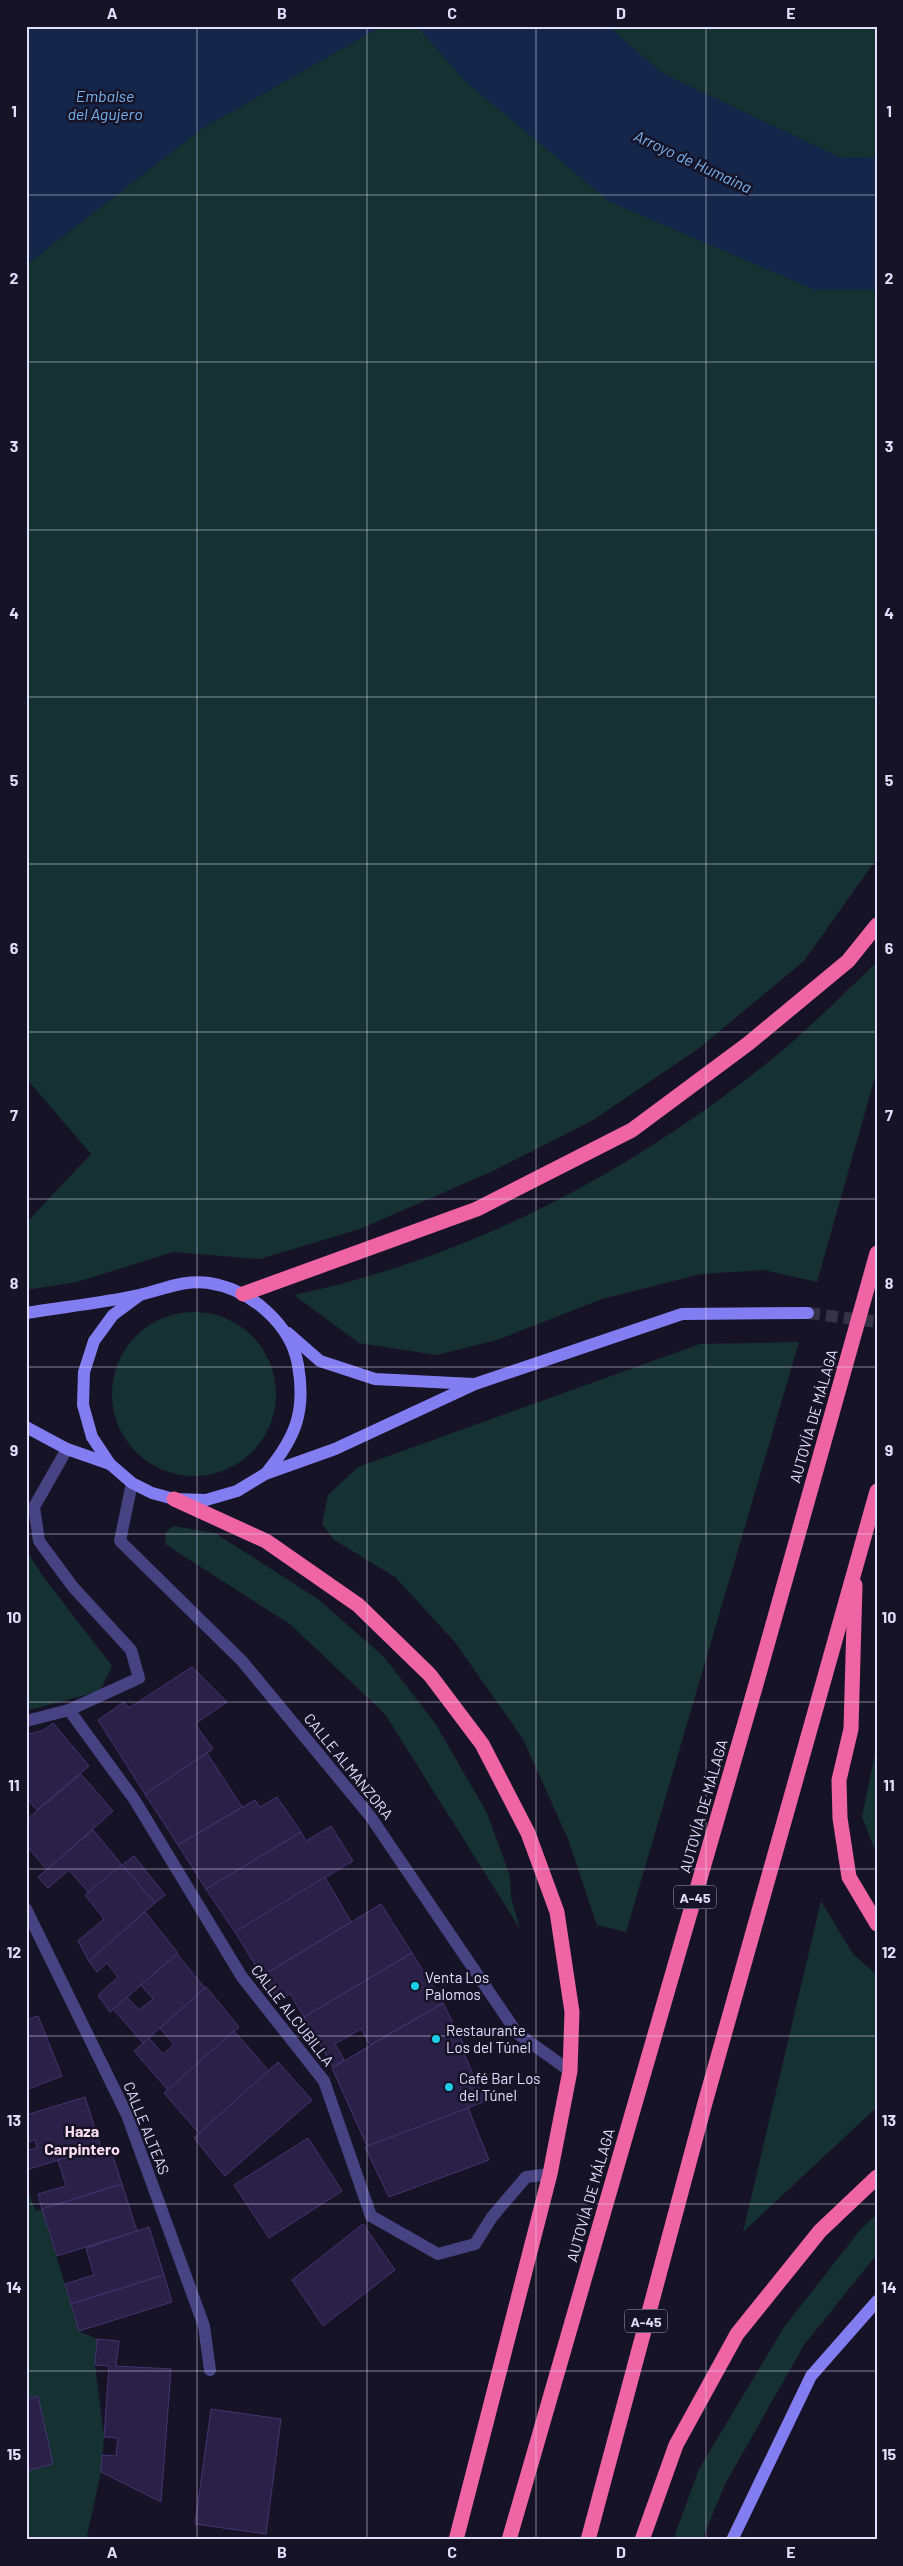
<svg xmlns="http://www.w3.org/2000/svg" width="903" height="2566" font-family="Barlow,sans-serif">
<rect width="100%" height="100%" fill="#171327"/>
<g fill="#163131">
<path d="M 382,26 L 417,26 L 466,82 L 815,290 L 877,290 L 877,858 L 804,961 L 698,1049 L 593,1120 L 495,1170 L 360,1229 L 260,1259 L 173,1252 L 77,1282 L 26,1290 L 26,1223 L 91,1154 L 26,1078 L 26,265 L 203,128 Z"/>
<path d="M 608,26 L 877,26 L 877,158 L 839,157 L 662,73 Z"/>
<path d="M 877,962 L 877,1070 L 817,1282 L 764,1270 L 701,1274 L 602,1299 L 497,1340 L 436,1355 L 359,1343 L 294,1295 C 474,1257 635,1170 777,1055 C 812,1026 844,993 877,962 Z"/>
<circle cx="194" cy="1394" r="82"/>
<path d="M 799,1342 L 626,1932 L 597,1925 L 568,1839 L 523,1739 L 454,1641 L 395,1577 L 334,1540 L 322,1524 L 328,1495 L 358,1467 L 700,1344 Z"/>
<path d="M 173,1526 L 215,1533 L 318,1599 L 384,1657 L 435,1723 L 487,1813 L 510,1876 L 511,1897 L 520,1929 L 385,1714 L 291,1625 L 165,1544 L 166,1532 Z"/>
<path d="M 26,1550 L 42,1575 L 112,1666 L 100,1691 L 26,1711 Z"/>
<path d="M 877,1744 L 877,1855 L 862,1817 Z"/>
<path d="M 821,1901 L 853,1954 L 877,1975 L 877,2107 L 743,2232 Z"/>
<path d="M 26,2186 L 36,2211 L 42,2209 L 79,2331 L 97,2339 L 95,2365 L 104,2437 L 101,2472 L 86,2540 L 26,2540 Z"/>
<path d="M 877,2214 L 877,2254 L 804,2345 L 725,2484 L 702,2540 L 673,2540 L 699,2469 L 784,2327 L 861,2229 Z"/>
</g>
<g fill="#14274a">
<path d="M 26,26 L 382,26 L 203,128 L 26,265 Z"/>
<path d="M 417,26 L 608,26 L 662,73 L 839,157 L 877,158 L 877,290 L 815,290 L 610,202 L 466,82 Z"/>
</g>
<g fill="#292147" stroke="#423570">
<path d="M 192,1667 L 227,1702 L 195,1724 L 213,1749 L 145,1794 L 98,1720 L 124,1702 L 129,1708 Z"/>
<path d="M 53,1723 L 89,1766 L 37,1810 L 26,1798 L 26,1735 L 44,1730 Z"/>
<path d="M 207,1753 L 242,1807 L 178,1845 L 145,1794 Z"/>
<path d="M 81,1774 L 113,1811 L 47,1870 L 26,1845 L 26,1820 Z"/>
<path d="M 277,1797 L 301,1832 L 206,1889 L 178,1845 L 255,1800 L 260,1807 Z"/>
<path d="M 331,1826 L 353,1861 L 235,1932 L 206,1889 L 301,1832 L 306,1841 Z"/>
<path d="M 93,1830 L 122,1865 L 89,1893 L 69,1870 L 48,1888 L 38,1877 Z"/>
<path d="M 134,1856 L 165,1895 L 155,1903 L 122,1865 Z"/>
<path d="M 122,1865 L 155,1903 L 89,1961 L 78,1941 L 104,1919 L 85,1895 Z"/>
<path d="M 325,1877 L 351,1922 L 262,1976 L 235,1932 Z"/>
<path d="M 381,1904 L 412,1953 L 304,2017 L 290,1994 L 279,2001 L 262,1976 Z"/>
<path d="M 145,1912 L 178,1953 L 110,2012 L 98,1995 L 118,1977 L 107,1963 L 97,1972 L 89,1961 Z"/>
<path d="M 412,1953 L 443,2003 L 370,2045 L 361,2029 L 335,2044 L 344,2060 L 333,2067 L 304,2017 Z"/>
<path d="M 177,1954 L 205,1988 L 143,2043 L 113,2009 L 127,1997 L 139,2010 L 153,1999 L 141,1985 Z"/>
<path d="M 206,1987 L 239,2027 L 168,2090 L 134,2051 L 149,2038 L 163,2054 L 174,2045 L 160,2028 Z"/>
<path d="M 443,2003 L 468,2053 L 464,2054 L 485,2101 L 417,2129 L 367,2146 L 332,2068 Z"/>
<path d="M 38,2016 L 62,2076 L 26,2090 L 26,2020 Z"/>
<path d="M 234,2031 L 269,2071 L 199,2133 L 164,2093 Z"/>
<path d="M 278,2062 L 312,2100 L 225,2176 L 194,2138 Z"/>
<path d="M 85,2097 L 101,2147 L 26,2170 L 26,2144 L 29,2150 L 37,2148 L 35,2140 L 26,2143 L 26,2115 Z"/>
<path d="M 468,2108 L 489,2160 L 389,2197 L 365,2147 Z"/>
<path d="M 308,2138 L 342,2191 L 269,2238 L 234,2185 Z"/>
<path d="M 109,2145 L 122,2184 L 42,2209 L 38,2194 L 66,2186 L 58,2160 Z"/>
<path d="M 122,2184 L 137,2231 L 57,2256 L 42,2209 Z"/>
<path d="M 363,2224 L 395,2270 L 323,2326 L 292,2280 Z"/>
<path d="M 149,2227 L 164,2275 L 71,2304 L 65,2284 L 94,2275 L 86,2248 Z"/>
<path d="M 164,2275 L 172,2302 L 79,2331 L 71,2304 Z"/>
<path d="M 97,2339 L 119,2341 L 116,2366 L 171,2369 L 161,2502 L 101,2472 L 102,2455 L 116,2456 L 118,2438 L 104,2437 L 109,2366 L 95,2365 Z"/>
<path d="M 38,2396 L 53,2464 L 26,2471 L 26,2399 Z"/>
<path d="M 211,2409 L 281,2419 L 266,2534 L 195,2524 Z"/>
</g>
<g fill="none" stroke-linecap="round" stroke-linejoin="round">
<path stroke="#353147" stroke-width="12" stroke-dasharray="12 6" stroke-linecap="butt" d="M 808,1313 L 877,1322"/>
<g stroke="#474382" stroke-width="12">
<path d="M 132,1483 L 120,1541 L 242,1661 L 370,1816 L 517,2033 L 570,2071"/>
<path d="M 69,1710 L 134,1799 L 242,1977 L 324,2081 L 371,2216 L 438,2254 L 475,2244 L 492,2217 L 526,2177 L 550,2174"/>
<path d="M 26,1721 L 69,1710 L 139,1678 L 131,1650 L 73,1587 L 39,1541 L 34,1507 L 67,1449"/>
<path d="M 26,1909 L 127,2115 L 204,2326 L 210,2370"/>
</g>
<g stroke="#837df2" stroke-width="12">
<path d="M 140,1295 L 113,1315 L 94,1341 L 84,1372 L 83,1405 L 92,1437 L 110,1464 L 132,1483 L 152,1493 L 174,1499 L 206,1500 L 237,1491 L 265,1474 L 335,1449 L 475,1384 L 682,1314 L 808,1313"/>
<path d="M 26,1313 C 63,1307 102,1303 139,1295 C 162,1290 184,1279 209,1283 C 250,1289 291,1324 298,1365 C 306,1411 296,1437 267,1472"/>
<path d="M 288,1333 L 320,1361 L 375,1379 L 473,1384"/>
<path d="M 26,1427 L 67,1449 L 110,1464"/>
<path d="M 732,2540 L 811,2376 L 877,2301"/>
</g>
<g stroke="#ef64a3" stroke-width="15">
<path d="M 243,1294 L 477,1209 L 632,1130 L 749,1043 L 848,961 L 877,925"/>
<path d="M 174,1499 L 266,1541 L 358,1605 L 430,1675 L 482,1744 L 528,1833 L 557,1912 L 572,2012 L 570,2071 L 550,2174 L 456,2540"/>
<path d="M 855,1585 L 851,1729 L 839,1780 L 840,1818 L 849,1877 L 877,1924"/>
<path d="M 509,2540 L 757,1681 L 877,1253"/>
<path d="M 588,2540 L 705,2103 L 877,1491"/>
<path d="M 642,2540 L 676,2445 L 737,2334 L 820,2231 L 877,2177"/>
</g>
</g>
<path fill="none" stroke="#e1ddfc" stroke-width="1" stroke-opacity="0.55" d="M 197,26 L 197,2540M 367,26 L 367,2540M 536,26 L 536,2540M 706,26 L 706,2540M 26,195 L 877,195M 26,362 L 877,362M 26,530 L 877,530M 26,697 L 877,697M 26,864 L 877,864M 26,1032 L 877,1032M 26,1199 L 877,1199M 26,1367 L 877,1367M 26,1534 L 877,1534M 26,1702 L 877,1702M 26,1869 L 877,1869M 26,2036 L 877,2036M 26,2204 L 877,2204M 26,2371 L 877,2371"/>
<g fill="#1ccee8" stroke="#171327" stroke-width="2">
<circle cx="415" cy="1986" r="5"/>
<circle cx="436" cy="2039" r="5"/>
<circle cx="449" cy="2087" r="5"/>
</g>
<g text-anchor="middle" dominant-baseline="central" stroke-width="5" stroke-linejoin="round" paint-order="stroke">
<g fill="#171327" stroke="#a4a0bc" stroke-width="1">
<rect x="674" y="1885.5" width="42" height="23" rx="4"/>
<rect x="625" y="2309.5" width="42" height="23" rx="4"/>
</g>
<g font-size="14" font-weight="bold" fill="#e1ddfc">
<text x="695" y="1897">A-45</text>
<text x="646" y="2321">A-45</text>
</g>
<g font-size="15" fill="#e1ddfc" stroke="#171327">
<text transform="translate(813 1416) rotate(-74)">AUTOVÍA DE MÁLAGA</text>
<text transform="translate(349 1766) rotate(51)">CALLE ALMANZORA</text>
<text transform="translate(703 1806) rotate(-74)">AUTOVÍA DE MÁLAGA</text>
<text transform="translate(293 2015) rotate(52)">CALLE ALCUBILLA</text>
<text transform="translate(147 2128) rotate(68)">CALLE ALTEAS</text>
<text transform="translate(590 2195) rotate(-74)">AUTOVÍA DE MÁLAGA</text>
</g>
<g font-size="15" fill="#e1ddfc" stroke="#171327" text-anchor="start">
<text x="425" y="1977">Venta Los<tspan x="425" dy="17">Palomos</tspan></text>
<text x="446" y="2030">Restaurante<tspan x="446" dy="17">Los del Túnel</tspan></text>
<text x="459" y="2078">Café Bar Los<tspan x="459" dy="17">del Túnel</tspan></text>
</g>
<g font-size="16" font-style="italic" fill="#75b4f1" stroke="#171327">
<text x="105" y="95">Embalse<tspan x="105" dy="18">del Agujero</tspan></text>
<text transform="translate(693 161) rotate(25)">Arroyo de Humaina</text>
</g>
<g font-size="16" font-weight="bold" fill="#fcdff0" stroke="#171327">
<text x="82" y="2130">Haza<tspan x="82" dy="18">Carpintero</tspan></text>
</g>
</g>
<rect width="903" height="2566" fill="none" stroke="#171327" stroke-width="55"/>
<rect x="28" y="28" width="848" height="2510" fill="none" stroke="#e1ddfc" stroke-width="2"/>
<g font-size="16" text-anchor="middle" font-weight="bold" fill="#e1ddfc">
<text x="112" y="19">A</text>
<text x="282" y="19">B</text>
<text x="452" y="19">C</text>
<text x="621" y="19">D</text>
<text x="791" y="19">E</text>
<text x="14" y="117">1</text>
<text x="889" y="117">1</text>
<text x="14" y="284">2</text>
<text x="889" y="284">2</text>
<text x="14" y="452">3</text>
<text x="889" y="452">3</text>
<text x="14" y="619">4</text>
<text x="889" y="619">4</text>
<text x="14" y="786">5</text>
<text x="889" y="786">5</text>
<text x="14" y="954">6</text>
<text x="889" y="954">6</text>
<text x="14" y="1121">7</text>
<text x="889" y="1121">7</text>
<text x="14" y="1289">8</text>
<text x="889" y="1289">8</text>
<text x="14" y="1456">9</text>
<text x="889" y="1456">9</text>
<text x="14" y="1623">10</text>
<text x="889" y="1623">10</text>
<text x="14" y="1791">11</text>
<text x="889" y="1791">11</text>
<text x="14" y="1958">12</text>
<text x="889" y="1958">12</text>
<text x="14" y="2126">13</text>
<text x="889" y="2126">13</text>
<text x="14" y="2293">14</text>
<text x="889" y="2293">14</text>
<text x="14" y="2460">15</text>
<text x="889" y="2460">15</text>
<text x="112" y="2558">A</text>
<text x="282" y="2558">B</text>
<text x="452" y="2558">C</text>
<text x="621" y="2558">D</text>
<text x="791" y="2558">E</text>
</g>
</svg>
